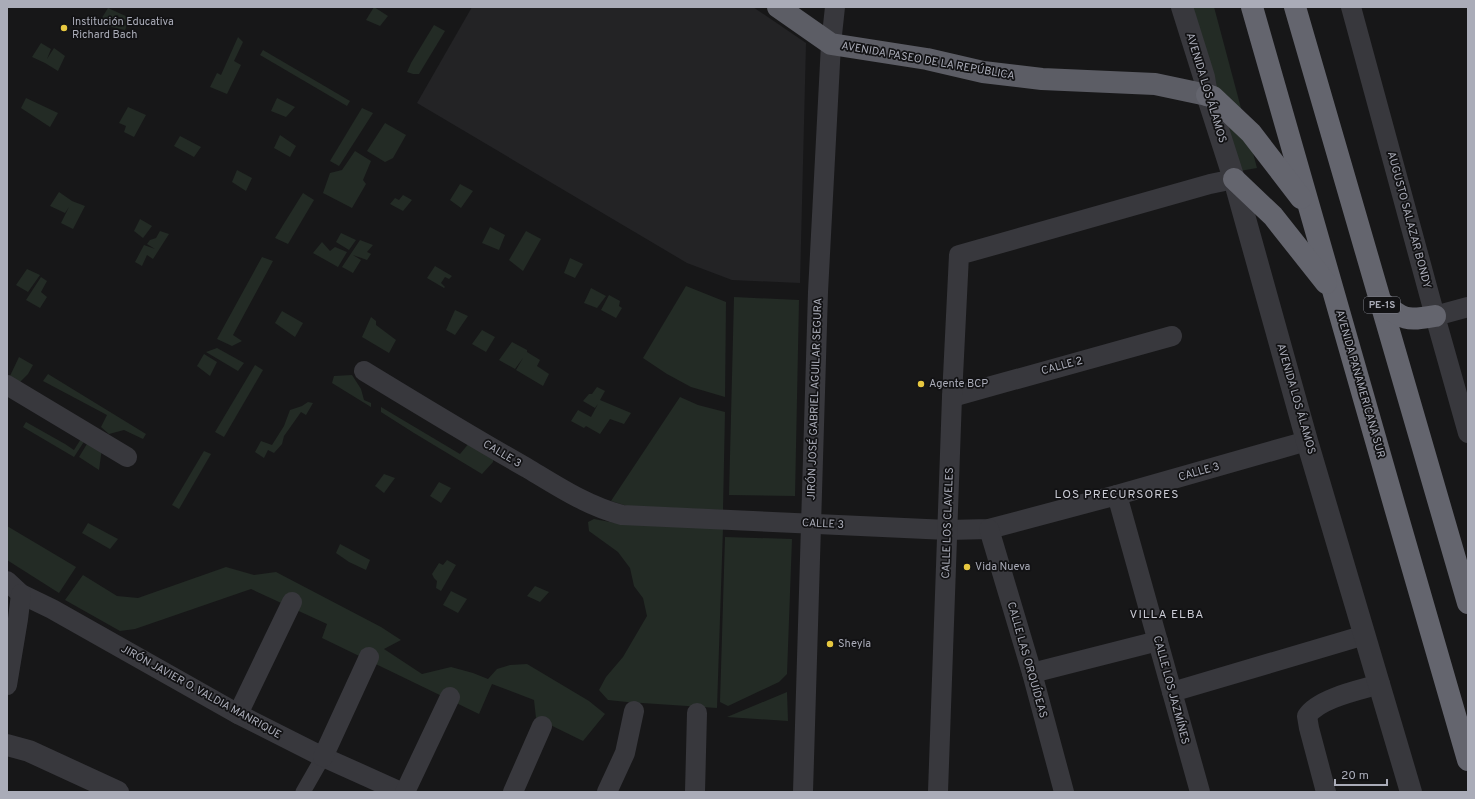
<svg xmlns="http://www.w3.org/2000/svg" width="1475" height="799" font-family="Overpass,sans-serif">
<rect width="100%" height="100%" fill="#171718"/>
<path fill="#232325" d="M 472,7 L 753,7 L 806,43 L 800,283 L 732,280 L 687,263 L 417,103 Z"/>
<g fill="#232b25">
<path d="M 374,7 L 388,16 L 380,26 L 366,20 Z"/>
<path d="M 1189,7 L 1214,7 L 1257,168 L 1240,171 Z"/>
<path d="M 108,8 L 130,18 L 125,30 L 98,24 Z"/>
<path d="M 434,25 L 445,31 L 419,74 L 413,74 L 407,72 L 411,63 Z"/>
<path d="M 238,37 L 243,42 L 234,61 L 241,65 L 227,94 L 210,87 L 217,73 L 221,75 Z"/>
<path d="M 41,43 L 51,49 L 47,59 L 54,48 L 65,56 L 58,71 L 45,63 L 32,57 Z"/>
<path d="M 263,50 L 350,101 L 347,106 L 260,55 Z"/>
<path d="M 26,98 L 58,113 L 50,127 L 21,108 Z"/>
<path d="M 277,98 L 295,107 L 286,117 L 271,111 Z"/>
<path d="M 128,107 L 146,115 L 134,137 L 124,132 L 126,126 L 119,123 Z"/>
<path d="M 362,108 L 373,113 L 339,166 L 330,161 Z"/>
<path d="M 385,123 L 406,135 L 393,158 L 385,162 L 367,151 Z"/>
<path d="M 280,135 L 296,146 L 290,157 L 274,148 Z"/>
<path d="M 180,136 L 201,147 L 194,157 L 174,146 Z"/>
<path d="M 355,151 L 371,161 L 363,180 L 366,184 L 352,208 L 323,193 L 330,173 L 342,170 Z"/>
<path d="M 237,170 L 252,178 L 246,191 L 232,182 Z"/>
<path d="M 460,184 L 473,191 L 461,208 L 450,200 Z"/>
<path d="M 59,192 L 72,201 L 85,206 L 73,229 L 61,223 L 69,207 L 65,213 L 50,206 Z"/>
<path d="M 303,193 L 314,200 L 288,244 L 275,238 Z"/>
<path d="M 403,195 L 412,200 L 403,211 L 390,204 L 395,198 L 399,200 Z"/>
<path d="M 140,219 L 152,226 L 143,238 L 134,231 Z"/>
<path d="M 490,227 L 505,235 L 499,250 L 482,243 Z"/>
<path d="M 160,231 L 169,234 L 153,259 L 147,255 L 142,266 L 135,262 L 144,245 L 155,249 L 147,244 L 150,240 L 156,238 Z"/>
<path d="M 526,231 L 541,239 L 523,271 L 509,260 Z"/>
<path d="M 341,233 L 356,240 L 349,250 L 336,242 Z"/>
<path d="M 360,240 L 373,245 L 367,252 L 371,254 L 367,260 L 353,255 L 361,260 L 353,273 L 342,267 Z"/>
<path d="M 322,242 L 330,251 L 335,247 L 347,252 L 338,267 L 313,253 Z"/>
<path d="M 262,257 L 273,261 L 233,335 L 242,341 L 232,346 L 217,339 Z"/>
<path d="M 570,258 L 583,264 L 575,278 L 564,273 Z"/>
<path d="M 435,266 L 452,276 L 449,279 L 445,277 L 441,283 L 445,287 L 444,288 L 427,278 Z"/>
<path d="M 27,269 L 40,275 L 28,292 L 16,285 Z"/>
<path d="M 41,277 L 47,281 L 41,292 L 47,297 L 40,308 L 26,300 Z"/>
<path d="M 686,286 L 726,302 L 725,397 L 691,387 L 667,374 L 643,358 Z"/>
<path d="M 591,288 L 606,296 L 597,308 L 584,303 Z"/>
<path d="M 609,295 L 620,301 L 619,306 L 622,308 L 616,318 L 601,310 Z"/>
<path d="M 734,297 L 799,300 L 795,496 L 729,495 Z"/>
<path d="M 455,310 L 468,316 L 455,335 L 446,330 Z"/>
<path d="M 282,311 L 303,323 L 295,337 L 275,323 Z"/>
<path d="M 371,317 L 376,321 L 376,325 L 396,340 L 389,353 L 362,337 Z"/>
<path d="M 482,330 L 495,337 L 486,352 L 472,344 Z"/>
<path d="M 512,342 L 527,350 L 527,352 L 540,360 L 537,366 L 549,374 L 543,386 L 516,370 L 523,358 L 515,369 L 499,360 Z"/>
<path d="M 217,348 L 244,363 L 238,371 L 206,352 Z"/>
<path d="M 204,354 L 217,362 L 210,376 L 197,366 Z"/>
<path d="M 19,357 L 33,365 L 28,374 L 20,382 L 9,378 Z"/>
<path d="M 255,365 L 263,370 L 224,437 L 215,432 Z"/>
<path d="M 48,374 L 146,434 L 143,439 L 124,430 L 109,434 L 101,427 L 107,415 L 43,381 Z"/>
<path d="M 352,375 L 361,389 L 364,400 L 371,403 L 371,407 L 332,383 L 334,376 Z"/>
<path d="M 597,387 L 605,391 L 600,400 L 631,413 L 624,424 L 610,419 L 600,434 L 586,426 L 584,428 L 571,421 L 578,410 L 591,417 L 598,404 L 595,408 L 583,401 L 589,394 L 592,394 Z"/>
<path d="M 680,397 L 698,405 L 725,412 L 723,510 L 627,506 L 611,501 Z"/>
<path d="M 308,402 L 313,403 L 306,415 L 301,412 L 284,436 L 282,444 L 274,453 L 268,450 L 264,458 L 255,452 L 261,441 L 272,445 L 284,426 L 290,410 L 302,406 Z"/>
<path d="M 381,407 L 460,454 L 470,442 L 494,454 L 493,462 L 482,474 L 414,433 L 381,412 Z"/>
<path d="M 26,422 L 65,444 L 74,450 L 84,434 L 87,437 L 74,457 L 23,427 Z"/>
<path d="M 90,439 L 102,448 L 99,470 L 79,457 Z"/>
<path d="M 204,451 L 211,454 L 179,509 L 172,505 Z"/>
<path d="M 384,474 L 395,478 L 384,493 L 375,486 Z"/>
<path d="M 439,482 L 451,488 L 441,503 L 430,496 Z"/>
<path d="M 594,519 L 621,524 L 723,528 L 717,708 L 627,702 L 608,700 L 599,690 L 606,677 L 623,657 L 647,616 L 643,598 L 634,586 L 630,568 L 618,552 L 589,531 L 588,522 Z"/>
<path d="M 88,523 L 118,539 L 110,549 L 82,533 Z"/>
<path d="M 7,526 L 76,567 L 59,593 L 7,560 Z"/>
<path d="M 725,537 L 792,539 L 787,674 L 779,682 L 728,706 L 720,702 Z"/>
<path d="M 340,544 L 370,560 L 366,570 L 349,562 L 336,553 Z"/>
<path d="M 447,560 L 456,565 L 441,591 L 436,588 L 437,581 L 434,578 L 432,574 L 439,563 L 443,565 Z"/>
<path d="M 226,567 L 254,575 L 276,572 L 381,627 L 401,640 L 384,649 L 422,674 L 451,667 L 473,673 L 488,679 L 497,669 L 510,665 L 527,664 L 589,701 L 605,714 L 583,741 L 536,718 L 534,700 L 492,684 L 479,714 L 322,638 L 327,624 L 251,589 L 135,629 L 120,631 L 65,600 L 83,575 L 117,596 L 138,598 Z"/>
<path d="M 535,586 L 549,592 L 540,602 L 527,596 Z"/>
<path d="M 451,591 L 467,599 L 458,613 L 443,605 Z"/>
<path d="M 787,692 L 788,721 L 727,717 Z"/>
</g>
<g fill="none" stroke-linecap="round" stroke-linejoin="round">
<path stroke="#38383d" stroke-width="15" d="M 303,792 L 323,757"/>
<g stroke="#38383d" stroke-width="20">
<path d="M 1351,7 L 1435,316 L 1468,433"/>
<path d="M 1435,316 L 1468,307"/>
<path d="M 364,371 C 418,404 472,437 527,468 C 557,486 587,506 622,515 L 948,530 L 989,529 L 1117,495 L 1307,441"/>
<path d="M 7,385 L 127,457"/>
<path d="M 952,397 L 1172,336"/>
<path d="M 1117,495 L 1200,792"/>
<path d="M 989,529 L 1032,673 L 1064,792"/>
<path d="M 7,581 L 21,594 L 52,609 L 238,714 L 323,757 L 401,792"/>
<path d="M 1032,673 L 1158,641"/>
<path d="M 7,685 L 18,619 L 21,594"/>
<path d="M 1172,692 L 1365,635"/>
<path d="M 238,714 L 292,602"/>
<path d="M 323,757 L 369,657"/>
<path d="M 405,792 L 450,697"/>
<path d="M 513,792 L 542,726"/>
<path d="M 607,792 L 625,753 L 634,711"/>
<path d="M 695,792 L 697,713"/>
<path d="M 803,792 L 818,292 L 831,44 L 835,7"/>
<path d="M 938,792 L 952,397 L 959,255 L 1210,184 L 1234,179"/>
<path d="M 1326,792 L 1309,728 L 1307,716 C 1319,698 1360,690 1380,684"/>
</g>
<g stroke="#38383d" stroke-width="22">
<path d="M 1182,7 L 1204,77 L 1207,95 L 1234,179 L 1307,441 L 1411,792"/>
<path d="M 7,745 L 29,751 L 118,792"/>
</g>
<path stroke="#5c5d65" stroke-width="22" d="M 778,7 L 831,44 L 927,59 L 983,72 L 1042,79 L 1155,84 L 1207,95"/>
<g stroke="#64656e" stroke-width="22">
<path d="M 1252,7 C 1322,259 1396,509 1468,760"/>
<path d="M 1295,7 L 1468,603"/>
<path d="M 1207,95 L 1213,97 L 1251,133 L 1301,198"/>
<path d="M 1234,179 L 1273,216 L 1326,283"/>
<path d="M 1381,302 C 1404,320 1405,321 1435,316"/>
</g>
</g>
<g fill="#e7c840" stroke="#121214" stroke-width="1.5">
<circle cx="64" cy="28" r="4"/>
<circle cx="921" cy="384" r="4"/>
<circle cx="967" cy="567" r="4"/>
<circle cx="830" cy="644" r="4"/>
</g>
<g text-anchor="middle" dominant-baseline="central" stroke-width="3.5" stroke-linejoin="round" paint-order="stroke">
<rect fill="#121214" stroke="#7c7e87" stroke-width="1" x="1364" y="297" width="36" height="16" rx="3"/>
<g font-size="10" font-weight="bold" fill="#aaacb8">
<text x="1382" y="305">PE-1S</text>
</g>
<g font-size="11" fill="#aaacb8" stroke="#121214" text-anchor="start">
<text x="72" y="22">Institución Educativa<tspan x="72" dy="13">Richard Bach</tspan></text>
<text x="929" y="384">Agente BCP</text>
<text x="975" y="567">Vida Nueva</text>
<text x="838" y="644">Sheyla</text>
</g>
<g font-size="11" fill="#aaacb8" stroke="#121214">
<text transform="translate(928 61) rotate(10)">AVENIDA PASEO DE LA REPÚBLICA</text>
<text transform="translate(1206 88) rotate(73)">AVENIDA LOS ÁLAMOS</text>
<text transform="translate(1409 220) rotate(75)">AUGUSTO SALAZAR BONDY</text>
<text transform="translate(1062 366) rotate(-15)">CALLE 2</text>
<text transform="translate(1360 384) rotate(74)">AVENIDA PANAMERICANA SUR</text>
<text transform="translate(815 399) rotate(-88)">JIRÓN JOSÉ GABRIEL AGUILAR SEGURA</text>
<text transform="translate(1296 399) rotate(74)">AVENIDA LOS ÁLAMOS</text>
<text transform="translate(502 454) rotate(31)">CALLE 3</text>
<text transform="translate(1199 472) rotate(-16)">CALLE 3</text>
<text transform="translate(948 523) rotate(-88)">CALLE LOS CLAVELES</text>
<text transform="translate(823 524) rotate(3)">CALLE 3</text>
<text transform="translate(1027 660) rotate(74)">CALLE LAS ORQUÍDEAS</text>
<text transform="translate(1171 690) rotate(75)">CALLE LOS JAZMÍNES</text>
<text transform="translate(201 692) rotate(29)">JIRÓN JAVIER O. VALDIA MANRIQUE</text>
</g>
<g font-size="12" letter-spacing="1" fill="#cacbd4" stroke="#121214">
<text x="1117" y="495">LOS PRECURSORES</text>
<text x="1167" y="615">VILLA ELBA</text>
</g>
</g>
<rect width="1475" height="799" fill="none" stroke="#aaacb8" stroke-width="16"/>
<path d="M1335 779v6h52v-6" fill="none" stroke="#aaacb8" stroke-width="2"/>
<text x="1341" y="779" font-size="12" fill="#aaacb8" stroke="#121214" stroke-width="3" paint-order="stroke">20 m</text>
</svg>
